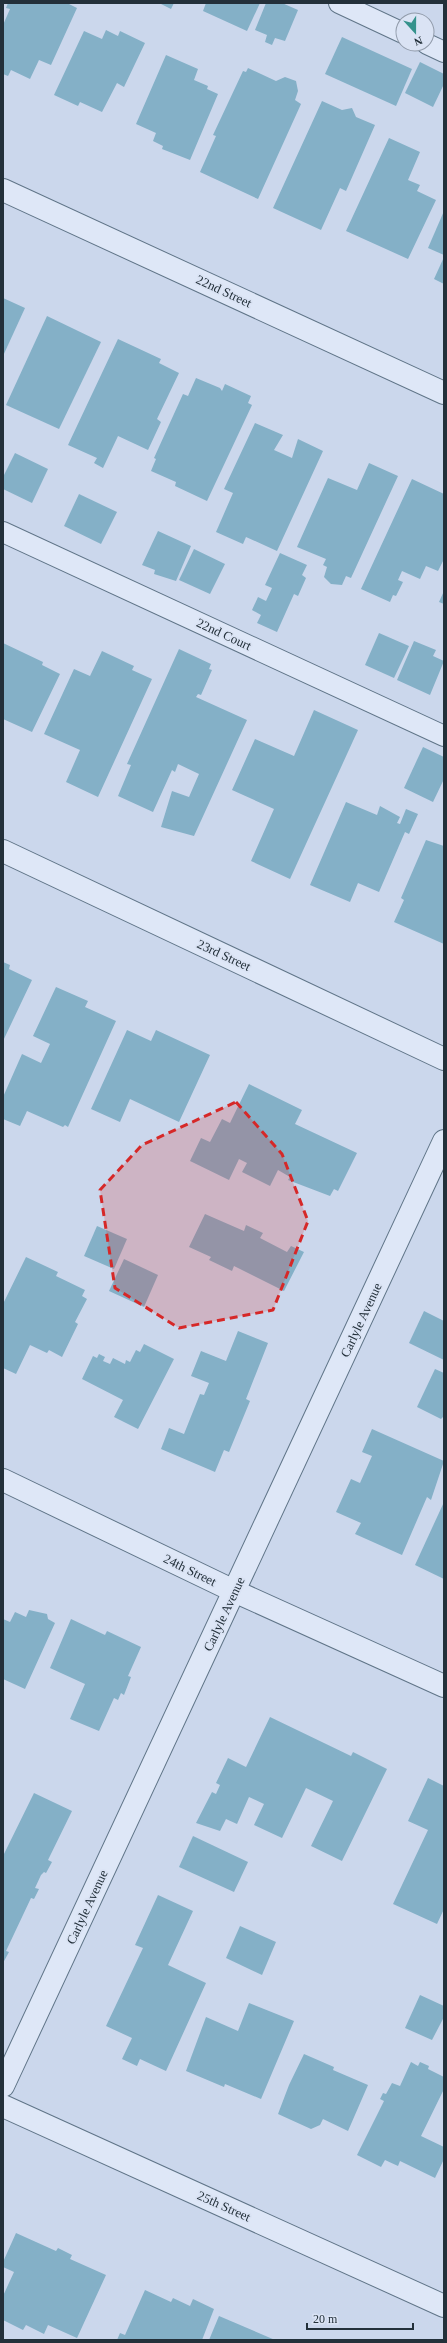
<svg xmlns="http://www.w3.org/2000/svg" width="447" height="2343" font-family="'Times New Roman',serif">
<rect width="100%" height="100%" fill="#cbd7ec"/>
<g fill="#84b0c7">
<path d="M 8,3 L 67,3 L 77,8 L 51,65 L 39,60 L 30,79 L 11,70 L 8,76 L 3,74 L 3,25 L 10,9 L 6,8 Z"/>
<path d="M 159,3 L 174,3 L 171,9 Z"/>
<path d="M 206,3 L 260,3 L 247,31 L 203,11 Z"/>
<path d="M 266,3 L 282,3 L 298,10 L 285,41 L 275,38 L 272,45 L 265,42 L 267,35 L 255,30 Z"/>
<path d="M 106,30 L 118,36 L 120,31 L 145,43 L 124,87 L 117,83 L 102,112 L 80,102 L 78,106 L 54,95 L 84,31 L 102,39 Z"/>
<path d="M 342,37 L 412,69 L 396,106 L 325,74 Z"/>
<path d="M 166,55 L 198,69 L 194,80 L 208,86 L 207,89 L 218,94 L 190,160 L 162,149 L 163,146 L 153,141 L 156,133 L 136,124 Z"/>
<path d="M 420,62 L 444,74 L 444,84 L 433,107 L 405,93 Z"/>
<path d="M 248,68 L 276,81 L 285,77 L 296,81 L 298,91 L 295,100 L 301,104 L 258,199 L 200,172 L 216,136 L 213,135 L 243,71 L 246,72 Z"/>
<path d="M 322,101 L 342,110 L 352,108 L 356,117 L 375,125 L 346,191 L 340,188 L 321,230 L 273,208 Z"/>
<path d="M 389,138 L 420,152 L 408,180 L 420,185 L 417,191 L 436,200 L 408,259 L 346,231 Z"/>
<path d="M 444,211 L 444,255 L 428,248 Z"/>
<path d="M 444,257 L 444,284 L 434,279 Z"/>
<path d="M 3,298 L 25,308 L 3,356 Z"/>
<path d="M 47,316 L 101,342 L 59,429 L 6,405 Z"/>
<path d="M 118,339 L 161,359 L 159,363 L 179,373 L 157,419 L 161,422 L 148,450 L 118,436 L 103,468 L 94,463 L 97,458 L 68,445 Z"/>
<path d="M 196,378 L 220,388 L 222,391 L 225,384 L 251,396 L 248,403 L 252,405 L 207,501 L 175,486 L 176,482 L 151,471 L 156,459 L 154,458 L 183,394 L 188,396 Z"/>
<path d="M 255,423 L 283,435 L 274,450 L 292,458 L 298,439 L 323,451 L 277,551 L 246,537 L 243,544 L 216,532 L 233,493 L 224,489 Z"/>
<path d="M 15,453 L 48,469 L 32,503 L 3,489 L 3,477 Z"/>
<path d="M 369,463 L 398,476 L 351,578 L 346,576 L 342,585 L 331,584 L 324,577 L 327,567 L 323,565 L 326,559 L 297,547 L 328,478 L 357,490 Z"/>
<path d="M 412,479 L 444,494 L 444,559 L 438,571 L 426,566 L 420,579 L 402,571 L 398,580 L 403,582 L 396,596 L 393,595 L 390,602 L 361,589 Z"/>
<path d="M 79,494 L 117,512 L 101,544 L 64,526 Z"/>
<path d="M 158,531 L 191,546 L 176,581 L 154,574 L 155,570 L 142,565 Z"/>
<path d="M 194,549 L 225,564 L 210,594 L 179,580 Z"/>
<path d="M 280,553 L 307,565 L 302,575 L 306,578 L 298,596 L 294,594 L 277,632 L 257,623 L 261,615 L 252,610 L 258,597 L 266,601 L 272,588 L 265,585 Z"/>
<path d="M 444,591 L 444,604 L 439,602 Z"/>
<path d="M 379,633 L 409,646 L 394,678 L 365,665 Z"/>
<path d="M 414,641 L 436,650 L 433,656 L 444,661 L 430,695 L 397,680 Z"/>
<path d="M 3,643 L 43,662 L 42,665 L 60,674 L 32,732 L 3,719 Z"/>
<path d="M 179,649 L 211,664 L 209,669 L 212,670 L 201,695 L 198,694 L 196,697 L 247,720 L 194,836 L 161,827 L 172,791 L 189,797 L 199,774 L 178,764 L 175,772 L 172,770 L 153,812 L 118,796 L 131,765 L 127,764 Z"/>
<path d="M 102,651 L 134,666 L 132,670 L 152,679 L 98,797 L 66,782 L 80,750 L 44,734 L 74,669 L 90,676 Z"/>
<path d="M 314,710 L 358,730 L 290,879 L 251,861 L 274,809 L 232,790 L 255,739 L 294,756 Z"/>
<path d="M 423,747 L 444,757 L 444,779 L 433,802 L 404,788 Z"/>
<path d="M 346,802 L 377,815 L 380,806 L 400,817 L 397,823 L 400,824 L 406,809 L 418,814 L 409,834 L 405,832 L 379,892 L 358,883 L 350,902 L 310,885 Z"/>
<path d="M 426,840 L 444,846 L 444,944 L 394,922 L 404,900 L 401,898 Z"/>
<path d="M 3,962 L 10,965 L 9,969 L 32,980 L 3,1041 Z"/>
<path d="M 56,987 L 88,1001 L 85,1007 L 116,1021 L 68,1127 L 65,1125 L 63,1127 L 27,1111 L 20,1126 L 3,1119 L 3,1097 L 22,1054 L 41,1063 L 50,1044 L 33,1036 Z"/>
<path d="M 127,1030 L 151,1041 L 156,1030 L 210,1055 L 179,1122 L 130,1099 L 120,1122 L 91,1109 Z"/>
<path d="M 249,1084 L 302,1110 L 295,1124 L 357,1153 L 338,1191 L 334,1189 L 330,1196 L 288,1180 L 290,1177 L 278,1170 L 270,1186 L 242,1172 L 247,1163 L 239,1159 L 229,1180 L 190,1161 L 201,1138 L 210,1142 L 222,1119 L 230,1123 Z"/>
<path d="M 205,1214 L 244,1231 L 246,1225 L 263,1233 L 260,1238 L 287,1252 L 291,1246 L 304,1252 L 284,1291 L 234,1266 L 232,1271 L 209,1260 L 211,1257 L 189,1247 Z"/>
<path d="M 97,1226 L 127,1239 L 114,1269 L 84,1256 Z"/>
<path d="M 26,1257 L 58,1272 L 56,1276 L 85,1290 L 82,1296 L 87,1299 L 75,1322 L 78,1324 L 62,1357 L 49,1350 L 47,1353 L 30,1345 L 16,1374 L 3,1368 L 3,1304 Z"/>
<path d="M 124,1259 L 158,1275 L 144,1307 L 109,1291 Z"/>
<path d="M 424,1311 L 444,1321 L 444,1360 L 409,1343 Z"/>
<path d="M 238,1331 L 268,1343 L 246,1399 L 250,1401 L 229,1452 L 224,1450 L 215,1472 L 161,1449 L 169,1428 L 184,1434 L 200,1394 L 204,1395 L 209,1383 L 191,1376 L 201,1351 L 226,1361 Z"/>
<path d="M 144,1344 L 174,1359 L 138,1429 L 114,1417 L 123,1400 L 82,1379 L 93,1356 L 97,1358 L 99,1354 L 105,1357 L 103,1361 L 110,1364 L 113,1358 L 125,1364 L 126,1360 L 130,1362 L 136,1350 L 140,1352 Z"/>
<path d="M 435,1369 L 444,1373 L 444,1416 L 441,1419 L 417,1407 Z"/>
<path d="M 372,1429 L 444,1461 L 431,1500 L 427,1497 L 402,1555 L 355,1534 L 361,1523 L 336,1512 L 351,1479 L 360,1483 L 372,1456 L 362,1452 Z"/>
<path d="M 444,1502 L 444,1579 L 415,1565 Z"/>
<path d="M 29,1610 L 47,1614 L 48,1619 L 55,1623 L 25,1689 L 3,1679 L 3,1619 L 10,1622 L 15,1612 L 26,1617 Z"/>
<path d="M 71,1619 L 105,1635 L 107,1631 L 141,1647 L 128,1676 L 131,1677 L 124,1695 L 121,1693 L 118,1700 L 114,1698 L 99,1731 L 70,1719 L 85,1684 L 50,1668 Z"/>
<path d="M 270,1717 L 351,1756 L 353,1752 L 387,1769 L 342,1861 L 311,1846 L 333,1801 L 306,1788 L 282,1838 L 254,1825 L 264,1804 L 249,1797 L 237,1824 L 226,1819 L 220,1831 L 196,1823 L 212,1792 L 216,1794 L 220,1785 L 216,1783 L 228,1758 L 246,1767 Z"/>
<path d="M 428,1778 L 444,1786 L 444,1909 L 437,1924 L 393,1904 L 428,1830 L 408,1821 Z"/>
<path d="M 34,1793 L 72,1811 L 48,1860 L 52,1862 L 46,1873 L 44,1872 L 41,1875 L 35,1888 L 39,1889 L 34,1899 L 31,1898 L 6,1951 L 9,1952 L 3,1963 L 3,1856 Z"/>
<path d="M 193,1836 L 248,1862 L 234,1892 L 179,1867 Z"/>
<path d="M 158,1895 L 193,1911 L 168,1965 L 206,1983 L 166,2071 L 140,2059 L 137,2066 L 122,2059 L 132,2038 L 106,2026 L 143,1948 L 135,1945 Z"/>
<path d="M 240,1926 L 276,1942 L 262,1975 L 226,1958 Z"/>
<path d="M 420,1995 L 444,2006 L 444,2017 L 432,2040 L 405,2028 Z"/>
<path d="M 249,2003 L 294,2021 L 261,2099 L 225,2084 L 224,2087 L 186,2071 L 206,2017 L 238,2031 Z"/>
<path d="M 304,2054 L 334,2067 L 333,2070 L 368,2085 L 348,2131 L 323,2119 L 320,2125 L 311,2129 L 278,2114 L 289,2085 Z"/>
<path d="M 411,2062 L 418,2066 L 420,2062 L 429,2066 L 428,2069 L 444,2077 L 444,2089 L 421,2136 L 444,2147 L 444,2159 L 435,2178 L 400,2161 L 398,2166 L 385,2160 L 381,2167 L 357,2155 L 384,2101 L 380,2099 L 383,2093 L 386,2094 L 392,2083 L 400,2086 Z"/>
<path d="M 16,2233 L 56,2251 L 58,2248 L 72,2255 L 70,2259 L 106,2275 L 77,2338 L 48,2325 L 44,2334 L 26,2325 L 23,2330 L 3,2320 L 3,2296 L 14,2272 L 3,2267 L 3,2262 Z"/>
<path d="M 145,2290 L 171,2302 L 173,2298 L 190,2306 L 193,2299 L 214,2309 L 202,2340 L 117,2340 L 120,2333 L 125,2335 Z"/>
<path d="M 219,2316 L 275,2340 L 209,2340 Z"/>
</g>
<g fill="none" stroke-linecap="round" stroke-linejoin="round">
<g stroke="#607588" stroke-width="22">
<g id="service">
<path d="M 339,3 L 403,33"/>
<path d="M 427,44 L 444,52"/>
<path d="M 3,532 L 444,736"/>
</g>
</g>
<g stroke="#607588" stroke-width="24">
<g id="minor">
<path d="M 3,190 L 444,393"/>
<path d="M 3,851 L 444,1059"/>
<path d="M 3,1480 L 234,1591 L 444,1686"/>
<path d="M 3,2086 L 444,1141"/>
<path d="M 3,2106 L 444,2306"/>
</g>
</g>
<use href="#service" stroke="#dee7f7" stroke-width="20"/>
<use href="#minor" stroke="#dee7f7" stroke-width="22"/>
</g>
<path fill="#d62828" fill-opacity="0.2" stroke="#d62828" stroke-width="3" stroke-dasharray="8 5" stroke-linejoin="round" d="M 236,1102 L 282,1154 L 308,1221 L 273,1310 L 179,1328 L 115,1288 L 100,1190 L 142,1145 Z"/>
<g text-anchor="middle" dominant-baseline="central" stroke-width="3.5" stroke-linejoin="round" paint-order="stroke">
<g font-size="13" fill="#23303a" stroke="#dae3f4">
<text transform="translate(224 291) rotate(25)">22nd Street</text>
<text transform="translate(224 634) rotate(25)">22nd Court</text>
<text transform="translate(224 955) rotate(25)">23rd Street</text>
<text transform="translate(361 1320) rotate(-65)">Carlyle Avenue</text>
<text transform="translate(190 1570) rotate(26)">24th Street</text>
<text transform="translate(224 1614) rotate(-65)">Carlyle Avenue</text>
<text transform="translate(87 1907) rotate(-65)">Carlyle Avenue</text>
<text transform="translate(224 2206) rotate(24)">25th Street</text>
</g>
</g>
<rect width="447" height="2343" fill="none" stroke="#23303a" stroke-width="8"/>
<g transform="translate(415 32) rotate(159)"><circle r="19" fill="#dae3f4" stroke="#919baa"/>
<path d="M0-3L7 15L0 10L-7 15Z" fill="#35928c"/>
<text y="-6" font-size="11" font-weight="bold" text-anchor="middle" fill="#23303a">N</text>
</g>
<path d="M307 2323v6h106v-6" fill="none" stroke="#23303a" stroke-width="2"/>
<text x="313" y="2323" font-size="12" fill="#23303a" stroke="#dae3f4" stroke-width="3" paint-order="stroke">20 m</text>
</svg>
